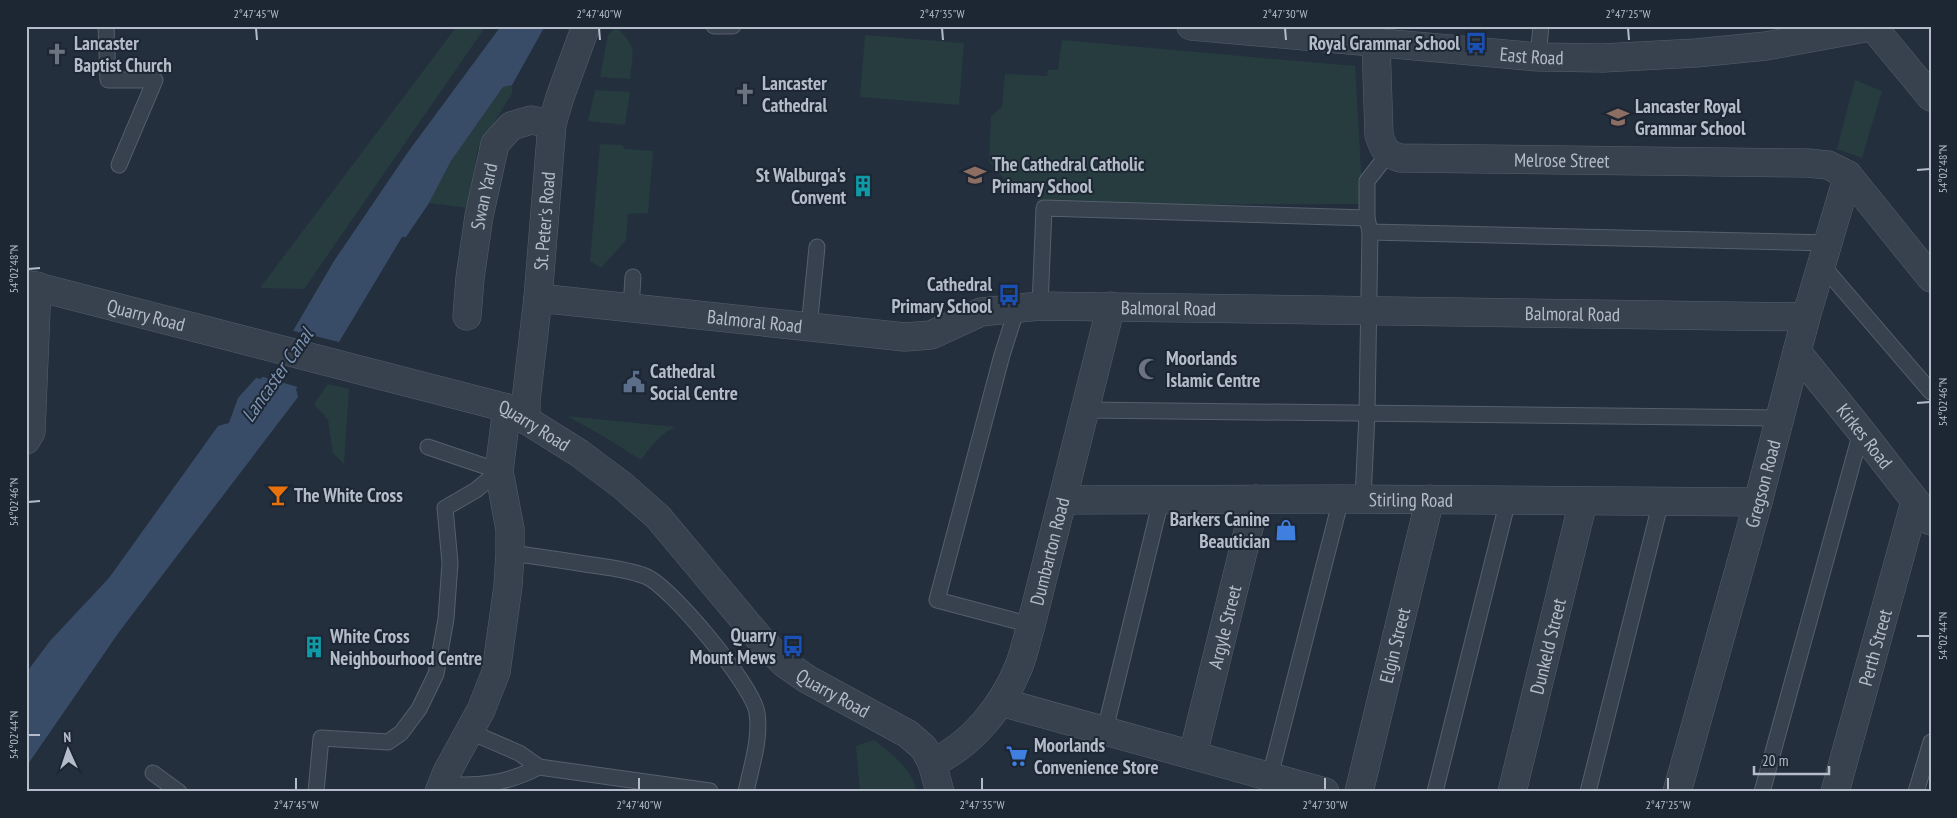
<svg xmlns="http://www.w3.org/2000/svg" width="1957" height="818" font-family="'PT Sans Narrow',sans-serif">
<rect width="100%" height="100%" fill="#242f3e"/>
<g fill="#263c3f">
<path d="M 457,26 L 486,26 L 304,289 L 260,288 Z"/>
<path d="M 616,27 C 638,48 633,50 630,79 L 600,77 L 608,35 Z"/>
<path d="M 865,35 L 964,43 L 959,105 L 860,97 Z"/>
<path d="M 1062,40 L 1355,66 L 1363,204 L 1037,205 L 1038,185 L 1010,185 L 989,162 L 991,116 L 1002,107 L 1005,74 L 1047,76 L 1048,70 L 1058,70 Z"/>
<path d="M 1855,80 L 1882,91 L 1862,158 L 1837,149 Z"/>
<path d="M 512,85 L 512,93 L 477,151 L 469,208 L 429,203 L 451,161 L 503,87 Z"/>
<path d="M 595,90 L 630,92 L 625,125 L 588,121 Z"/>
<path d="M 600,144 L 622,145 L 625,149 L 653,151 L 648,213 L 628,214 L 626,240 L 601,268 L 590,261 Z"/>
<path d="M 328,384 L 349,389 L 344,464 L 333,453 L 328,420 L 314,404 Z"/>
<path d="M 567,416 L 675,427 C 660,434 650,447 641,460 L 603,436 Z"/>
<path d="M 874,740 C 892,754 912,769 917,792 L 860,792 L 856,746 Z"/>
</g>
<path fill="#394c67" d="M 501,26 L 545,26 L 512,85 L 503,87 L 451,161 L 429,203 L 406,237 L 402,237 L 339,342 L 328,347 L 296,389 L 298,397 L 119,632 L 26,767 L 26,673 L 50,641 L 109,578 L 218,426 L 229,423 L 238,398 L 256,378 L 261,379 L 283,348 L 334,261 L 408,152 Z"/>
<path fill="#242f3e" d="M 290,330 L 339,342 L 335,346 L 330,349 L 301,388 L 260,376 Z"/>
<g fill="none" stroke-linecap="round" stroke-linejoin="round">
<g stroke="#565f6c" stroke-width="17">
<g id="service">
<path d="M 106,26 L 108,80 L 155,80 L 119,165"/>
<path d="M 714,26 L 733,26"/>
<path d="M 1538,57 L 1541,26"/>
<path d="M 1370,232 L 1828,243"/>
<path d="M 1822,265 L 1931,392"/>
<path d="M 1040,306 L 1044,208 L 1367,218"/>
<path d="M 631,308 L 633,277"/>
<path d="M 1017,308 L 1002,355 L 937,600 L 1031,625"/>
<path d="M 809,327 L 817,247"/>
<path d="M 1086,410 L 1780,418"/>
<path d="M 428,447 L 499,471"/>
<path d="M 1363,499 L 1367,413 L 1370,232 L 1367,218 L 1367,181 L 1388,154"/>
<path d="M 510,553 C 535,556 560,560 585,564 C 605,567 626,569 645,576 C 670,585 754,687 757,713 C 761,739 751,767 746,792"/>
<path d="M 1105,730 L 1161,500"/>
<path d="M 468,731 L 519,753 L 539,767 L 710,791"/>
<path d="M 153,773 L 179,792"/>
<path d="M 1270,776 L 1341,499"/>
<path d="M 442,784 C 478,787 506,784 539,767"/>
<path d="M 316,792 L 321,738 L 388,742 L 401,733 L 419,709 L 436,674 L 446,619 L 450,563 L 445,508 L 476,490 L 499,471"/>
<path d="M 1435,792 L 1508,500"/>
<path d="M 1588,792 L 1661,501"/>
<path d="M 1762,792 L 1861,432"/>
<path d="M 1916,792 L 1931,742"/>
</g>
</g>
<g stroke="#565f6c" stroke-width="29">
<g id="minor">
<path id="s1" d="M 1376,42 L 1379,135 C 1384,150 1385,153 1400,158 L 1807,163 L 1828,165 L 1848,175 L 1931,278"/>
<path id="s2" d="M 26,284 L 507,408 L 579,453 L 623,486 L 658,517 L 760,639 L 784,663 L 807,679 L 908,734 L 924,748 L 932,763 L 940,792"/>
<path id="s3" d="M 538,298 L 905,337 L 931,335 L 981,312 L 1040,306 L 1806,317"/>
<path id="s4" d="M 467,316 L 470,278 L 479,216 L 495,144 L 511,126 L 531,120 L 552,124"/>
<path id="s5" d="M 1797,352 L 1857,426 L 1931,521"/>
<path id="s6" d="M 526,420 L 526,400 L 538,298 L 552,124 L 560,97 L 586,26"/>
<path d="M 26,440 L 31,432 L 37,286"/>
<path id="s7" d="M 1063,500 L 1341,499 L 1758,502"/>
<path d="M 1001,702 L 1325,792"/>
<path id="s8" d="M 1193,754 L 1256,499"/>
<path id="s9" d="M 932,763 C 972,745 1003,706 1019,666 C 1024,653 1027,639 1031,625 L 1111,306"/>
<path d="M 439,792 L 447,772 L 481,710 L 496,672 L 508,586 L 510,553 L 510,529 L 499,471 L 507,408"/>
<path id="s10" d="M 1359,792 L 1430,499"/>
<path id="s11" d="M 1512,792 L 1583,502"/>
<path id="s12" d="M 1677,792 L 1758,502 L 1806,317 L 1848,175"/>
<path id="s13" d="M 1835,792 L 1915,502"/>
</g>
</g>
<g stroke="#565f6c" stroke-width="29">
<g id="tertiary">
<path id="s14" d="M 1191,26 L 1538,57 L 1603,58 L 1696,53 L 1766,46 L 1876,26"/>
<path d="M 1873,27 L 1931,97"/>
</g>
</g>
<use href="#service" stroke="#38414e" stroke-width="15"/>
<use href="#minor" stroke="#38414e" stroke-width="28"/>
<use href="#tertiary" stroke="#38414e" stroke-width="28"/>
</g>
<path fill="none" stroke="#b4bcc9" stroke-width="2" d="M 256,28 L 257,40M 599,28 L 600,40M 942,28 L 943,40M 1285,28 L 1286,40M 1628,28 L 1629,40M 1917,170 L 1930,169M 28,269 L 40,268M 1917,403 L 1930,402M 28,502 L 40,501M 1917,636 L 1930,636M 28,735 L 40,735M 296,778 L 296,790M 639,778 L 639,790M 982,778 L 982,790M 1325,778 L 1325,790M 1668,778 L 1668,790"/>
<defs>
<g id="bus-bare" transform="scale(1.725)"><path d="M-5-6H5V4H4V6H2V4H-2V6H-4V4H-5ZM-3.5-4V0h7V-4ZM-3.5 1.2v1.5H-2V1.2ZM2 1.2v1.5H3.5V1.2Z" fill="#1a4fb4" stroke="#1d2633" stroke-width="2.5" paint-order="stroke"/></g>
<g id="church-bare" transform="scale(1.725)"><path d="M-1.2-6h2.4v3.5h3.3v2.4h-3.3V6h-2.4V-.1h-3.3v-2.4h3.3Z" fill="#6b7280" stroke="#1d2633" stroke-width="2.5" paint-order="stroke"/></g>
<g id="school-bare" transform="scale(1.725)"><path d="M0-5L7-2L0 1L-7-2ZM-4 1L0 2.5L4 1V4Q0 6-4 4Z" fill="#8d6e63" stroke="#1d2633" stroke-width="2.5" paint-order="stroke"/></g>
<g id="building-bare" transform="scale(1.725)"><path d="M-4-6H4V6H1V3H-1V6H-4ZM-2.5-4.3h1.7v1.8h-1.7ZM.8-4.3h1.7v1.8H.8ZM-2.5-1h1.7V.8h-1.7ZM.8-1h1.7V.8H.8Z" fill="#0f9aa8" stroke="#1d2633" stroke-width="2.5" paint-order="stroke"/></g>
<g id="mosque-bare" transform="scale(1.725)"><path d="M3.5-4.9A6 6 0 1 0 3.5 4.9A5 5 0 1 1 3.5-4.9Z" fill="#6b7280" stroke="#1d2633" stroke-width="2.5" paint-order="stroke"/></g>
<g id="civic-bare" transform="scale(1.725)"><path d="M-.6-6.5H3V-4.5H.6V-3L4-1V1h2V6H-6V1h2V-1L-.6-3ZM-1.2 2.5V6h2.4V2.5Z" fill="#5c6f8a" stroke="#1d2633" stroke-width="2.5" paint-order="stroke"/></g>
<g id="bar-bare" transform="scale(1.725)"><path d="M-6-5H6L.8 .8V4.5H3.5V6h-7V4.5H-.8V.8Z" fill="#e8710a" stroke="#1d2633" stroke-width="2.5" paint-order="stroke"/></g>
<g id="shop-bare" transform="scale(1.725)"><path d="M-5-2.5h2.3a2.7 3.5 0 0 1 5.4 0H5L5.5 6h-11ZM-1.5-2.5h3a1.5 2.3 0 0 0-3 0Z" fill="#3f7fe0" stroke="#1d2633" stroke-width="2.5" paint-order="stroke"/></g>
<g id="supermarket-bare" transform="scale(1.725)"><path d="M-6-5.5h2.5l.6 2H6L4.5 2H-2.5L-4.4-4H-6ZM-1.5 3.2a1.3 1.3 0 1 0 .1 0ZM3 3.2a1.3 1.3 0 1 0 .1 0Z" fill="#3f7fe0" stroke="#1d2633" stroke-width="2.5" paint-order="stroke"/></g>
</defs>
<g fill-rule="evenodd">
<use href="#bus-bare" x="1476" y="43"/>
<use href="#church-bare" x="57" y="54"/>
<use href="#church-bare" x="745" y="94"/>
<use href="#school-bare" x="1618" y="117"/>
<use href="#school-bare" x="975" y="175"/>
<use href="#building-bare" x="863" y="186"/>
<use href="#bus-bare" x="1009" y="295"/>
<use href="#mosque-bare" x="1149" y="369"/>
<use href="#civic-bare" x="634" y="382"/>
<use href="#bar-bare" x="278" y="495"/>
<use href="#shop-bare" x="1286" y="530"/>
<use href="#bus-bare" x="793" y="646"/>
<use href="#building-bare" x="314" y="647"/>
<use href="#supermarket-bare" x="1017" y="756"/>
</g>
<g text-anchor="middle" dominant-baseline="central" stroke-width="4" stroke-linejoin="round" paint-order="stroke">
<g font-size="19" font-weight="bold" fill="#b4bcc9" stroke="#1d2633" text-anchor="start">
<text x="74" y="43">Lancaster<tspan x="74" dy="22">Baptist Church</tspan></text>
<text x="1460" y="43" text-anchor="end">Royal Grammar School</text>
<text x="762" y="83">Lancaster<tspan x="762" dy="22">Cathedral</tspan></text>
<text x="1635" y="106">Lancaster Royal<tspan x="1635" dy="22">Grammar School</tspan></text>
<text x="992" y="164">The Cathedral Catholic<tspan x="992" dy="22">Primary School</tspan></text>
<text x="846" y="175" text-anchor="end">St Walburga's<tspan x="846" dy="22">Convent</tspan></text>
<text x="992" y="284" text-anchor="end">Cathedral<tspan x="992" dy="22">Primary School</tspan></text>
<text x="1166" y="358">Moorlands<tspan x="1166" dy="22">Islamic Centre</tspan></text>
<text x="650" y="371">Cathedral<tspan x="650" dy="22">Social Centre</tspan></text>
<text x="294" y="495">The White Cross</text>
<text x="1270" y="519" text-anchor="end">Barkers Canine<tspan x="1270" dy="22">Beautician</tspan></text>
<text x="776" y="635" text-anchor="end">Quarry<tspan x="776" dy="22">Mount Mews</tspan></text>
<text x="330" y="636">White Cross<tspan x="330" dy="22">Neighbourhood Centre</tspan></text>
<text x="1034" y="745">Moorlands<tspan x="1034" dy="22">Convenience Store</tspan></text>
</g>
<g font-size="19" fill="#b4bcc9" stroke="#1d2633">
<text stroke="none"><textPath href="#s14" startOffset="342">East Road</textPath></text>
<text stroke="none"><textPath href="#s1" startOffset="288">Melrose Street</textPath></text>
<text stroke="none"><textPath href="#s4" startOffset="121">Swan Yard</textPath></text>
<text stroke="none"><textPath href="#s6" startOffset="200">St. Peter's Road</textPath></text>
<text stroke="none"><textPath href="#s3" startOffset="638">Balmoral Road</textPath></text>
<text stroke="none"><textPath href="#s3" startOffset="1042">Balmoral Road</textPath></text>
<text stroke="none"><textPath href="#s2" startOffset="124">Quarry Road</textPath></text>
<text stroke="none"><textPath href="#s3" startOffset="218">Balmoral Road</textPath></text>
<text stroke="none"><textPath href="#s2" startOffset="529">Quarry Road</textPath></text>
<text stroke="none"><textPath href="#s5" startOffset="108">Kirkes Road</textPath></text>
<text stroke="none"><textPath href="#s12" startOffset="320">Gregson Road</textPath></text>
<text stroke="none"><textPath href="#s7" startOffset="348">Stirling Road</textPath></text>
<text stroke="none"><textPath href="#s9" startOffset="252">Dumbarton Road</textPath></text>
<text stroke="none"><textPath href="#s8" startOffset="131">Argyle Street</textPath></text>
<text stroke="none"><textPath href="#s10" startOffset="151">Elgin Street</textPath></text>
<text stroke="none"><textPath href="#s11" startOffset="150">Dunkeld Street</textPath></text>
<text stroke="none"><textPath href="#s13" startOffset="150">Perth Street</textPath></text>
<text stroke="none"><textPath href="#s2" startOffset="934">Quarry Road</textPath></text>
</g>
<g font-size="20" font-style="italic" fill="#7c92b1" stroke="#1d2633">
<text transform="translate(277 375) rotate(-55)">Lancaster Canal</text>
</g>
</g>
<rect width="1957" height="818" fill="none" stroke="#1d2633" stroke-width="55"/>
<g transform="translate(68 750) rotate(357)" stroke="#1d2633" stroke-width="4" paint-order="stroke">
<path d="M0-4L9 19L0 12L-9 19Z" fill="#b4bcc9"/>
<text y="-8" font-size="14" font-weight="bold" text-anchor="middle" fill="#b4bcc9">N</text>
</g>
<path d="M1754 766v8h75v-8" fill="none" stroke="#b4bcc9" stroke-width="2.5"/>
<text x="1762" y="766" font-size="15" fill="#b4bcc9" stroke="#1d2633" stroke-width="4" paint-order="stroke">20 m</text>
<rect x="28" y="28" width="1902" height="762" fill="none" stroke="#b4bcc9" stroke-width="2"/>
<g font-size="12" text-anchor="middle" fill="#b4bcc9">
<text x="256" y="18">2°47'45"W</text>
<text x="599" y="18">2°47'40"W</text>
<text x="942" y="18">2°47'35"W</text>
<text x="1285" y="18">2°47'30"W</text>
<text x="1628" y="18">2°47'25"W</text>
<text transform="translate(1943 169) rotate(-90)" y="4">54°02'48"N</text>
<text transform="translate(14 269) rotate(-90)" y="4">54°02'48"N</text>
<text transform="translate(1943 402) rotate(-90)" y="4">54°02'46"N</text>
<text transform="translate(14 502) rotate(-90)" y="4">54°02'46"N</text>
<text transform="translate(1943 636) rotate(-90)" y="4">54°02'44"N</text>
<text transform="translate(14 735) rotate(-90)" y="4">54°02'44"N</text>
<text x="296" y="809">2°47'45"W</text>
<text x="639" y="809">2°47'40"W</text>
<text x="982" y="809">2°47'35"W</text>
<text x="1325" y="809">2°47'30"W</text>
<text x="1668" y="809">2°47'25"W</text>
</g>
</svg>
